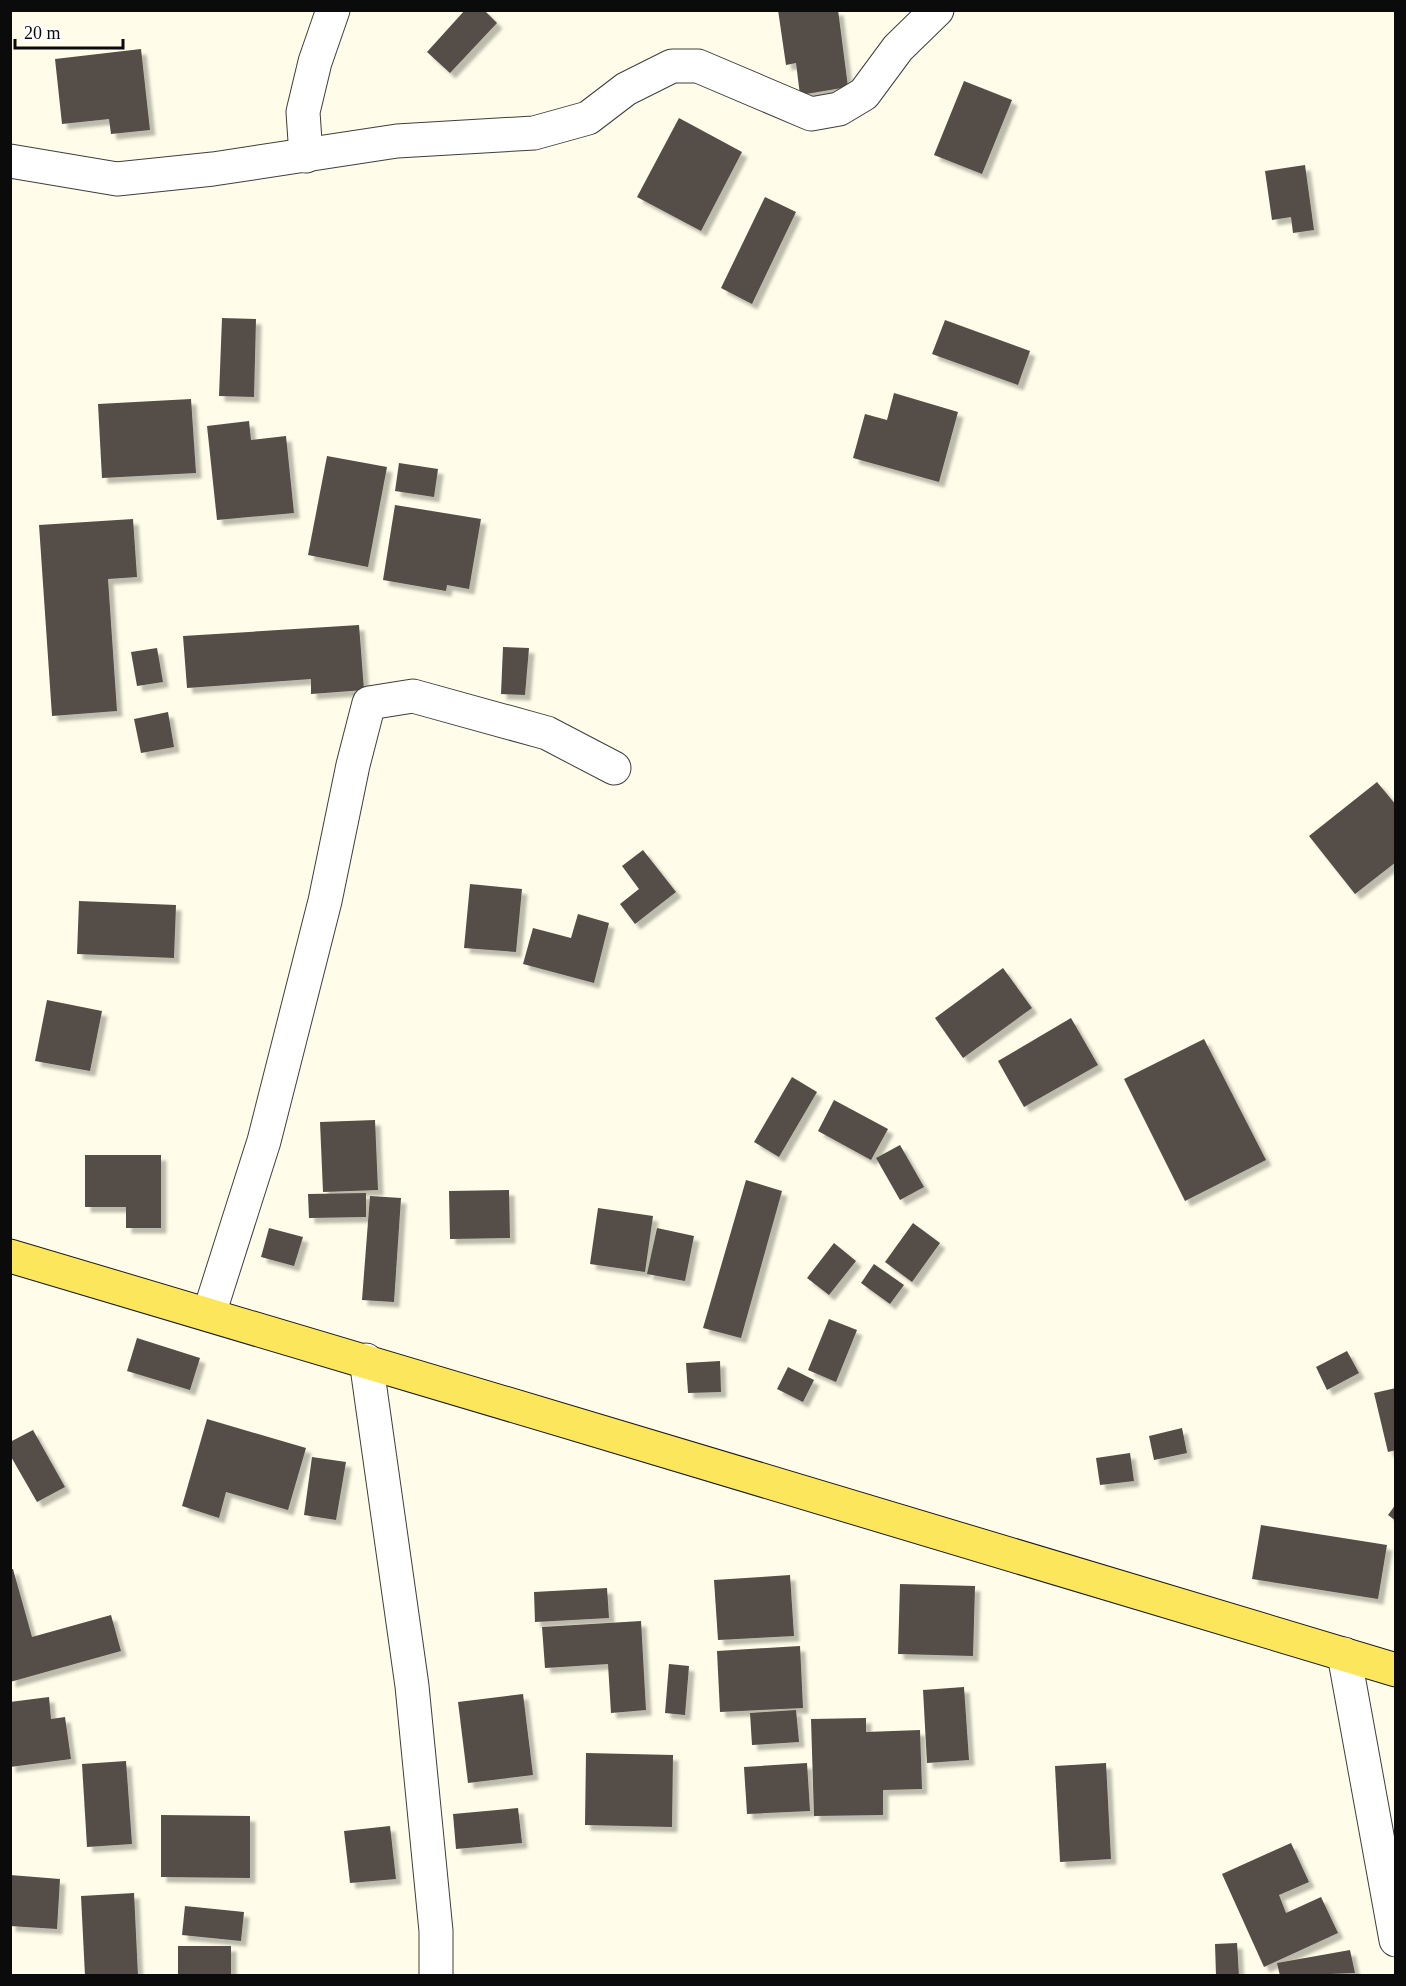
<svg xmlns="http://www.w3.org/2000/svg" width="1406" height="1986" font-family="'Times New Roman',serif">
<defs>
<filter id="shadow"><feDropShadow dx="5.5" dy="5.5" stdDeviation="1.5" flood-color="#0004"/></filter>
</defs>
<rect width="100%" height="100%" fill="#fffde9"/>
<g fill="#544d47" filter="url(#shadow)">
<path d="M 465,10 L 484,10 L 497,23 L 450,73 L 427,52 Z"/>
<path d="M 778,10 L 838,10 L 848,87 L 800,95 L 796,63 L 786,65 Z"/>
<path d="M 141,49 L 150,130 L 111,134 L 109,119 L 62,124 L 55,59 Z"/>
<path d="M 964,81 L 1012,100 L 982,174 L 934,155 Z"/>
<path d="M 679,118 L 742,152 L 701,231 L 637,197 Z"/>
<path d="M 1305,165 L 1314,230 L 1293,233 L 1291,217 L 1272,220 L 1265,171 Z"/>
<path d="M 765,197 L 796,212 L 752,304 L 721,288 Z"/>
<path d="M 222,318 L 256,319 L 254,397 L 219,396 Z"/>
<path d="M 945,320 L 1030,351 L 1018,385 L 932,354 Z"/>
<path d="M 894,393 L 958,412 L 939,482 L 853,458 L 865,414 L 887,420 Z"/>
<path d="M 191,399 L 196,473 L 102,478 L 98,404 Z"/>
<path d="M 249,421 L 251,440 L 286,436 L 294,513 L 217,520 L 207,426 Z"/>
<path d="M 327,456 L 387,467 L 368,567 L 308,555 Z"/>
<path d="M 399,463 L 438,469 L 434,497 L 395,491 Z"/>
<path d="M 395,505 L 481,519 L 469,589 L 447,585 L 446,591 L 383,580 Z"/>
<path d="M 133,519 L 137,577 L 108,579 L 117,711 L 52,716 L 39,525 Z"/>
<path d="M 359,625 L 364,690 L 311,694 L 311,679 L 187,688 L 183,636 Z"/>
<path d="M 503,647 L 529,648 L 525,695 L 501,694 Z"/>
<path d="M 157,648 L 163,682 L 137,686 L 131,652 Z"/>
<path d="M 168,712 L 174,747 L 141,753 L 134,719 Z"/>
<path d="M 1377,782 L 1396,805 L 1396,862 L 1355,894 L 1309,836 Z"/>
<path d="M 643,850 L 676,892 L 635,924 L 620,904 L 639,889 L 622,866 Z"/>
<path d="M 470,884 L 522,889 L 516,952 L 464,948 Z"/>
<path d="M 79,901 L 176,905 L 174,958 L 77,954 Z"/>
<path d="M 578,914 L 609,923 L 594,983 L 523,964 L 533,928 L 571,938 Z"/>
<path d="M 1003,968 L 1032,1008 L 963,1058 L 935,1018 Z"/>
<path d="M 47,1000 L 102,1011 L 90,1071 L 35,1061 Z"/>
<path d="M 1071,1018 L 1098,1065 L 1024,1107 L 998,1061 Z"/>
<path d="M 1204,1039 L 1266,1160 L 1185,1201 L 1124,1079 Z"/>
<path d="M 792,1077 L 817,1092 L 779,1157 L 754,1142 Z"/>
<path d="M 834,1100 L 888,1129 L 871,1160 L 818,1131 Z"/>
<path d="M 375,1120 L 378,1190 L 323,1192 L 320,1122 Z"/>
<path d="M 900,1145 L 924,1187 L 900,1200 L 876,1158 Z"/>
<path d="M 85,1155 L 161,1155 L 161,1228 L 126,1228 L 126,1207 L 85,1207 Z"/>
<path d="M 746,1180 L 782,1191 L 741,1338 L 703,1328 Z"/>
<path d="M 509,1190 L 510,1238 L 450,1239 L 449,1191 Z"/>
<path d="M 366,1193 L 366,1217 L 309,1218 L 308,1194 Z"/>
<path d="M 370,1196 L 401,1198 L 394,1302 L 362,1300 Z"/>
<path d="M 598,1208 L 653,1216 L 645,1272 L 590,1264 Z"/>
<path d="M 913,1223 L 940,1243 L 912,1282 L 885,1262 Z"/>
<path d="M 269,1228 L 303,1237 L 294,1266 L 261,1257 Z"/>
<path d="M 657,1228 L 694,1236 L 685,1281 L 647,1274 Z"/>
<path d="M 834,1243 L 856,1261 L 829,1295 L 807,1278 Z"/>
<path d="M 874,1264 L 904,1285 L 890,1304 L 861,1283 Z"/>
<path d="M 829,1319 L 857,1330 L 836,1382 L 808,1370 Z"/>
<path d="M 137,1338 L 200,1358 L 190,1390 L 127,1371 Z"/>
<path d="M 1347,1351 L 1359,1373 L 1327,1390 L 1316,1367 Z"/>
<path d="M 720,1361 L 721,1392 L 688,1393 L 686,1363 Z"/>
<path d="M 788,1367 L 814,1380 L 803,1402 L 777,1389 Z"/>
<path d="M 1396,1388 L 1396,1450 L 1388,1452 L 1374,1393 Z"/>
<path d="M 207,1419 L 306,1448 L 288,1510 L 226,1492 L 219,1518 L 182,1506 Z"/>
<path d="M 1182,1428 L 1187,1453 L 1154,1460 L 1149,1436 Z"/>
<path d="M 33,1430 L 65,1487 L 37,1502 L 10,1455 L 10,1442 Z"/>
<path d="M 1130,1453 L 1134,1481 L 1100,1485 L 1096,1458 Z"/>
<path d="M 312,1457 L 346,1462 L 336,1520 L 304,1515 Z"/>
<path d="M 1396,1504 L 1396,1521 L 1388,1515 Z"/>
<path d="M 1261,1525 L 1387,1545 L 1378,1599 L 1252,1579 Z"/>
<path d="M 10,1569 L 13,1569 L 32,1637 L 111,1615 L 121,1651 L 10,1682 Z"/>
<path d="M 790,1575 L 794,1636 L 718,1640 L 714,1580 Z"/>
<path d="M 900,1584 L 975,1586 L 973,1656 L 898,1654 Z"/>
<path d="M 607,1588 L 609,1618 L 535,1622 L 534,1592 Z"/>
<path d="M 641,1621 L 646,1710 L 611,1713 L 608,1664 L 545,1668 L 542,1627 Z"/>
<path d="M 800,1646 L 803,1708 L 720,1712 L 717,1651 Z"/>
<path d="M 669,1664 L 689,1666 L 685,1715 L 665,1713 Z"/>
<path d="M 964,1687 L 969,1760 L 927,1763 L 923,1690 Z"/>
<path d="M 523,1694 L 533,1775 L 468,1783 L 458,1702 Z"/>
<path d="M 49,1697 L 51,1719 L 65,1717 L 71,1759 L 10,1767 L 10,1702 Z"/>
<path d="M 796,1710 L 799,1742 L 752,1745 L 750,1713 Z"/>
<path d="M 866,1718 L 866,1732 L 920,1730 L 922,1789 L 883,1790 L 883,1815 L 814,1816 L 811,1719 Z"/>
<path d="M 586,1753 L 673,1755 L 672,1827 L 585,1825 Z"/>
<path d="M 126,1761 L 132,1844 L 87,1847 L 82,1764 Z"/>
<path d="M 807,1763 L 810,1811 L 747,1814 L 744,1767 Z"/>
<path d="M 1106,1763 L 1111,1859 L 1060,1862 L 1055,1766 Z"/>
<path d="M 518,1808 L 522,1843 L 456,1849 L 453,1814 Z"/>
<path d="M 161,1815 L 250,1816 L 250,1878 L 161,1877 Z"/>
<path d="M 390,1826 L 396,1879 L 350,1883 L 344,1831 Z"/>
<path d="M 1291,1843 L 1309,1882 L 1279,1895 L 1286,1913 L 1321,1897 L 1338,1933 L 1264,1967 L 1222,1874 Z"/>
<path d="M 10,1875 L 60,1879 L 57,1929 L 10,1926 Z"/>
<path d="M 134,1893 L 138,1976 L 85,1976 L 81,1896 Z"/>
<path d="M 185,1906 L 244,1912 L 241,1941 L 182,1935 Z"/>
<path d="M 1237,1943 L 1239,1976 L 1216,1976 L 1215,1944 Z"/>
<rect x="178" y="1946" width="53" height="30"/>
<path d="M 1350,1950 L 1355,1973 L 1280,1976 L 1277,1963 Z"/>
</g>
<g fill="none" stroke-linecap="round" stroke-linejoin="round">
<g stroke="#3e3e3e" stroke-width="35">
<g id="minor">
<path d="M 306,156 L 303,112 L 315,62 L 333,10"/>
<path d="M 10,161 L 117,179 L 213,169 L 397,141 L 534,133 L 588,118 L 626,89 L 672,66 L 698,66 L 811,114 L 839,109 L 864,94 L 898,48 L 937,10"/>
<path d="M 209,1314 L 264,1141 L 325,901 L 353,765 L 369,703 L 413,696 L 547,733 L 614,768"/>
<path d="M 366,1360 L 412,1686 L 436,1931 L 436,1976"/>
<path d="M 1344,1654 L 1396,1940"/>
</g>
</g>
<g stroke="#1c1c1c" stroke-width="35">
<path id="major" d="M 10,1256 C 473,1391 933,1534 1396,1670"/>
</g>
<use href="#minor" stroke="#fff" stroke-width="33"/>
<use href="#major" stroke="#fce65c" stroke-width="33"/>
</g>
<rect width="1406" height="1986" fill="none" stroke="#0b0b0b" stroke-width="24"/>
<path d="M15 39v9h108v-9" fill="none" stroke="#0b0b0b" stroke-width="3"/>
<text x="24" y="39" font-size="18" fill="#0b0b0b" stroke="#ffffff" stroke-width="4.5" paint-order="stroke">20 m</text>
</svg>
